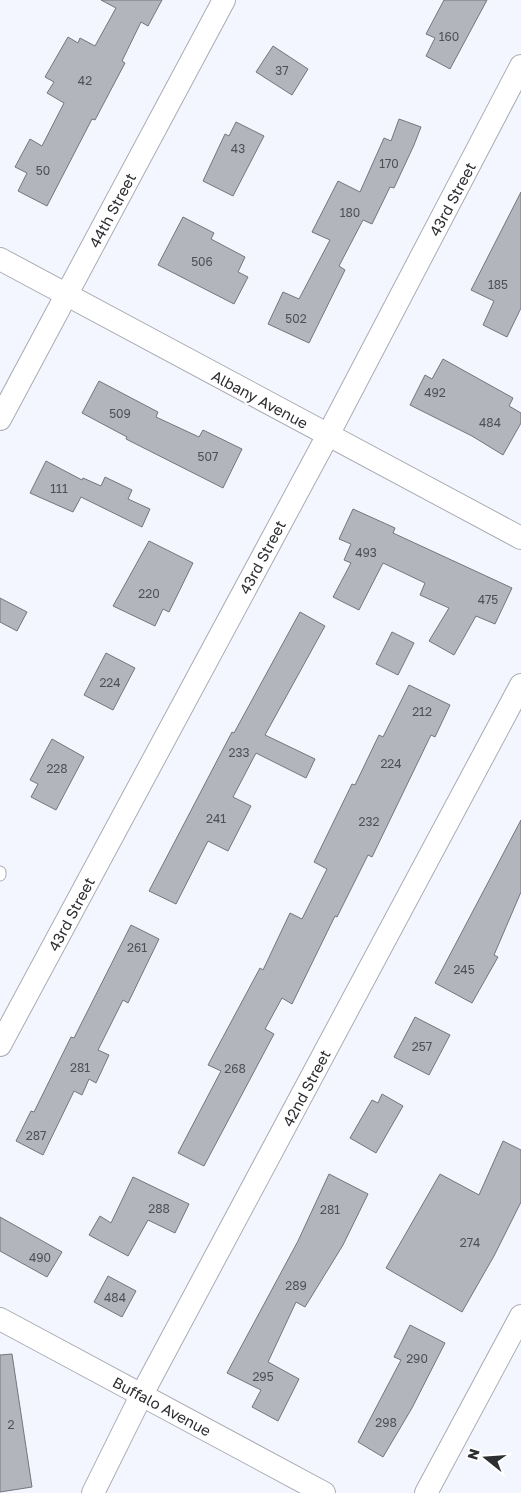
<svg xmlns="http://www.w3.org/2000/svg" width="521" height="1493" font-family="'Golos Text',sans-serif">
<rect width="100%" height="100%" fill="#f3f6fe"/>
<g fill="#b3b5bd" stroke="#74767d">
<path d="M 101,0 L 162,0 L 148,26 L 141,22 L 122,61 L 125,63 L 95,120 L 92,119 L 47,206 L 18,191 L 27,173 L 15,167 L 30,139 L 42,146 L 64,103 L 47,93 L 54,82 L 45,77 L 68,37 L 78,43 L 80,38 L 95,46 L 116,8 Z"/>
<path d="M 444,0 L 487,0 L 450,69 L 426,56 L 435,38 L 426,34 Z"/>
<path d="M 273,46 L 308,69 L 292,95 L 256,72 Z"/>
<path d="M 399,119 L 421,127 L 414,145 L 394,188 L 390,187 L 372,224 L 363,220 L 339,266 L 345,270 L 309,343 L 268,324 L 283,292 L 299,299 L 330,240 L 312,232 L 338,181 L 360,192 L 384,138 L 391,141 Z"/>
<path d="M 236,122 L 264,136 L 233,196 L 203,181 L 225,134 L 229,136 Z"/>
<path d="M 521,192 L 521,308 L 507,337 L 483,325 L 494,301 L 471,290 Z"/>
<path d="M 183,217 L 214,233 L 211,239 L 245,257 L 238,272 L 248,277 L 234,304 L 158,265 Z"/>
<path d="M 443,359 L 513,398 L 509,406 L 521,413 L 521,423 L 503,455 L 472,436 L 410,405 L 425,375 L 432,379 Z"/>
<path d="M 99,381 L 158,412 L 156,417 L 199,437 L 203,430 L 242,449 L 223,488 L 126,439 L 127,437 L 82,413 Z"/>
<path d="M 46,461 L 82,480 L 83,478 L 101,486 L 105,477 L 132,490 L 128,499 L 150,509 L 142,527 L 81,497 L 73,512 L 30,493 Z"/>
<path d="M 353,509 L 395,528 L 393,533 L 512,588 L 495,624 L 476,616 L 454,655 L 429,641 L 449,608 L 420,595 L 425,583 L 383,563 L 359,610 L 333,597 L 351,563 L 344,560 L 351,544 L 339,539 Z"/>
<path d="M 149,541 L 193,563 L 169,612 L 163,609 L 155,626 L 113,606 Z"/>
<path d="M 0,598 L 27,612 L 17,631 L 0,622 Z"/>
<path d="M 300,612 L 325,626 L 265,735 L 315,759 L 306,778 L 256,753 L 233,797 L 251,806 L 228,851 L 208,841 L 176,904 L 149,891 L 232,732 L 234,733 Z"/>
<path d="M 392,632 L 414,643 L 398,675 L 376,664 Z"/>
<path d="M 106,653 L 135,668 L 113,710 L 84,695 Z"/>
<path d="M 409,685 L 450,705 L 435,737 L 431,735 L 372,857 L 368,855 L 337,917 L 335,916 L 292,1004 L 282,998 L 265,1029 L 274,1034 L 204,1166 L 178,1153 L 221,1071 L 208,1065 L 260,968 L 263,970 L 290,913 L 302,919 L 327,869 L 314,862 L 352,784 L 355,785 L 379,735 L 383,737 Z"/>
<path d="M 52,739 L 84,757 L 56,810 L 31,797 L 38,784 L 30,780 Z"/>
<path d="M 521,820 L 521,892 L 494,955 L 498,957 L 472,1003 L 435,983 Z"/>
<path d="M 131,925 L 159,939 L 128,1003 L 123,1000 L 98,1050 L 109,1055 L 96,1083 L 89,1079 L 82,1095 L 74,1091 L 43,1155 L 16,1141 L 31,1111 L 34,1112 L 71,1037 L 74,1038 Z"/>
<path d="M 415,1017 L 450,1035 L 429,1075 L 394,1057 Z"/>
<path d="M 382,1094 L 403,1106 L 376,1153 L 350,1138 L 372,1100 L 378,1103 Z"/>
<path d="M 503,1141 L 521,1150 L 521,1202 L 494,1256 L 462,1312 L 386,1268 L 440,1174 L 479,1195 Z"/>
<path d="M 329,1174 L 368,1194 L 343,1245 L 305,1307 L 296,1302 L 268,1362 L 299,1379 L 278,1421 L 252,1407 L 261,1390 L 227,1373 L 298,1241 Z"/>
<path d="M 133,1177 L 189,1204 L 175,1233 L 148,1220 L 128,1256 L 89,1235 L 100,1216 L 111,1223 Z"/>
<path d="M 0,1217 L 62,1252 L 47,1277 L 0,1251 Z"/>
<path d="M 108,1276 L 136,1291 L 122,1317 L 94,1302 Z"/>
<path d="M 410,1325 L 445,1343 L 412,1408 L 383,1457 L 358,1442 L 401,1360 L 394,1357 Z"/>
<path d="M 12,1354 L 32,1487 L 0,1492 L 0,1355 Z"/>
</g>
<g fill="none" stroke-linecap="round" stroke-linejoin="round">
<g stroke="#aaacb4" stroke-width="13">
<path id="lane" d="M 0,872 L 0,875"/>
</g>
<g stroke="#aaacb4" stroke-width="24">
<g id="street">
<path d="M 0,259 L 521,538"/>
<path d="M 0,419 L 224,0"/>
<path d="M 0,1045 L 328,435 L 521,66"/>
<path d="M 0,1319 L 324,1493"/>
<path d="M 93,1493 L 141,1396 L 521,685"/>
<path d="M 426,1493 L 521,1316"/>
</g>
</g>
<use href="#lane" stroke="#fff" stroke-width="11"/>
<use href="#street" stroke="#fff" stroke-width="22"/>
</g>
<g text-anchor="middle" dominant-baseline="central" stroke-width="4.5" stroke-linejoin="round" paint-order="stroke">
<g font-size="12" fill="#4e5054">
<text x="449" y="36">160</text>
<text x="282" y="70">37</text>
<text x="85" y="80">42</text>
<text x="238" y="148">43</text>
<text x="389" y="163">170</text>
<text x="43" y="170">50</text>
<text x="350" y="212">180</text>
<text x="202" y="261">506</text>
<text x="498" y="284">185</text>
<text x="296" y="318">502</text>
<text x="435" y="392">492</text>
<text x="120" y="413">509</text>
<text x="490" y="422">484</text>
<text x="208" y="456">507</text>
<text x="59" y="488">111</text>
<text x="366" y="552">493</text>
<text x="149" y="593">220</text>
<text x="488" y="599">475</text>
<text x="110" y="682">224</text>
<text x="422" y="711">212</text>
<text x="239" y="752">233</text>
<text x="391" y="763">224</text>
<text x="57" y="768">228</text>
<text x="216" y="818">241</text>
<text x="369" y="821">232</text>
<text x="137" y="947">261</text>
<text x="464" y="969">245</text>
<text x="422" y="1046">257</text>
<text x="80" y="1067">281</text>
<text x="235" y="1068">268</text>
<text x="36" y="1135">287</text>
<text x="159" y="1208">288</text>
<text x="330" y="1209">281</text>
<text x="470" y="1242">274</text>
<text x="40" y="1257">490</text>
<text x="296" y="1285">289</text>
<text x="115" y="1297">484</text>
<text x="417" y="1358">290</text>
<text x="263" y="1376">295</text>
<text x="386" y="1422">298</text>
<text x="11" y="1424">2</text>
</g>
<g font-size="15" fill="#2d2e31" stroke="#fff">
<text transform="translate(452 199) rotate(-62)">43rd Street</text>
<text transform="translate(112 210) rotate(-62)">44th Street</text>
<text transform="translate(260 399) rotate(28)">Albany Avenue</text>
<text transform="translate(262 557) rotate(-62)">43rd Street</text>
<text transform="translate(71 914) rotate(-62)">43rd Street</text>
<text transform="translate(306 1088) rotate(-62)">42nd Street</text>
<text transform="translate(162 1406) rotate(28)">Buffalo Avenue</text>
</g>
</g>
<g transform="translate(486 1458) rotate(287)" stroke="#ffffff" stroke-width="4" paint-order="stroke">
<path d="M0-4L9 19L0 12L-9 19Z" fill="#2d2e31"/>
<text y="-8" font-size="14" font-weight="bold" text-anchor="middle" fill="#2d2e31">N</text>
</g>
</svg>
